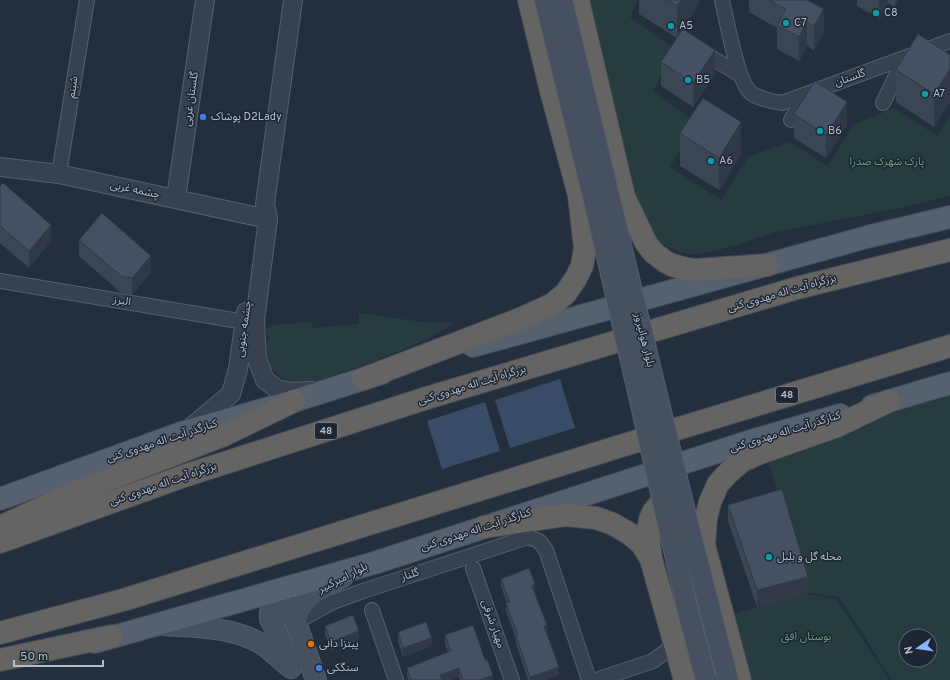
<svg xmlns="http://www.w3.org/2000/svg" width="950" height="680" font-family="Overpass,'Noto Sans Arabic',sans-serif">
<rect width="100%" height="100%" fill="#242f3e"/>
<g fill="#263c3f" fill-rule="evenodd">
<path d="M 586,0 L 638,0 L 630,17 L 675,49 L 653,91 L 697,123 L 670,167 L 721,200 L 748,157 L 790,142 L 827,166 L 854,124 L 894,108 L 937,136 L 950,116 L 950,196 L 905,207 L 772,233 L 733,246 L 694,255 L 680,252 L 664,245 L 653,235 L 628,179 Z"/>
<path d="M 359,313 L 423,322 L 455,323 L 426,340 L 374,361 L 314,382 L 295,383 L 286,381 L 271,368 L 268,363 L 267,345 L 269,337 L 265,329 L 273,325 L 312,322 L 313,328 L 359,324 Z"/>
<path d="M 950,390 L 950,680 L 892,680 L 839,597 L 808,593 L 791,531 L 766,456 ZM 906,636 L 930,636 L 930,660 L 906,660 Z"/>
<path d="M 803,594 L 837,599 L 889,680 L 752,680 L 733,614 Z"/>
</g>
<g fill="#394c67">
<path d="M 560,379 L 575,428 L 510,448 L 495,400 Z"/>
<path d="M 485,402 L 500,451 L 442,469 L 427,421 Z"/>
</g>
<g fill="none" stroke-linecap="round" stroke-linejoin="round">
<g stroke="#565f6c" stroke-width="16">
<g id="minor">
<path d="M 722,0 C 726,18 738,82 750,92 C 758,99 772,101 782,103 L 950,41"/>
<path d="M 698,49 L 740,75"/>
<path d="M 883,103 L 904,59"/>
<path d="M 791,120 L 803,100"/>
<path d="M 59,174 L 87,0"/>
<path d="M 0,281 L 245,322"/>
<path d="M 473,568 L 512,680"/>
<path d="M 372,610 L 396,680"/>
<path d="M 296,622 L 333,602 L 363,591 L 528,537 L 539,541 L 546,550 L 589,680"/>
<path d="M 596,680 L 653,661 L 669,649 L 673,639"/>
</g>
</g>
<g stroke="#565f6c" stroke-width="20">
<g id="tertiary">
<path d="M 293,0 L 265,204 L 268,219 L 255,320 L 257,359 L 265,380 L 277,389 L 290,392 L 312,391"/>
<path d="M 0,167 L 59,174 L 268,219"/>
<path d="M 176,198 L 205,0"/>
<path d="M 189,429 L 231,394 L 238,369 L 246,312"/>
</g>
</g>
<g stroke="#565f6c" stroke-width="22">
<g id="secondary">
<path d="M 163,625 C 197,627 236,627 265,646 C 274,653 282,661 291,668"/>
<path d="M 290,666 L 278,634 L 270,619 L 270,612 L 276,607 L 284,607 L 296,622"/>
<path d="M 316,680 L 296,622 C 299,597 321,587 343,577"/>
</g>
</g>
<g stroke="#414a57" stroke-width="24">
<g id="primary">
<path d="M 473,346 L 867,237 L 950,217"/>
<path d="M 872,406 L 950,383"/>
<path d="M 0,499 L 184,432 L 294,401 L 382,373"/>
<path d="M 95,642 L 374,563 L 754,440 L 840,415"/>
</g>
</g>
<g stroke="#434c59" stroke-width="24">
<g id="trunk">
<path d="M 578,0 L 624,197 L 646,243 L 654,253 L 666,262 L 672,265 L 687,269 L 696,270 L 767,265"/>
<path d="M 363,379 L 468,339 L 525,317 L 553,304 L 566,293 L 576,278 L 582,266 L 585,248 L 579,195 L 551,91 L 529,0"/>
<path d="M 0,527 L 74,493 L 224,435 L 294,401"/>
<path d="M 484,527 L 566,515 L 596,518 L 613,524 L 630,534 L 642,544 L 651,559 L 685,680"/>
<path d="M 0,542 L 187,475 L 430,397 L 797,288 L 950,250"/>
<path d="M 651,559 C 649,540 643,517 661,504 C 667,500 675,501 681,505"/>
<path d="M 0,633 L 123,600 L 624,445 L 950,346"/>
<path d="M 0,660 L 112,636"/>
<path d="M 740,680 L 704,545 L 706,518 L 710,502 L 718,484 L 729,472 L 742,461 L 760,453 L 837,426 L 889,401"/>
</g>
</g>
<use href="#minor" stroke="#38414e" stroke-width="14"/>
<use href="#tertiary" stroke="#38414e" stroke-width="18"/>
<use href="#secondary" stroke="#465061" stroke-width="20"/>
<use href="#primary" stroke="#56606e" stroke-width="22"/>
<use href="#trunk" stroke="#656462" stroke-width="22"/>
<g stroke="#565f6c" stroke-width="22" stroke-linecap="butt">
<g id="secondary-bridge">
<path d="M 545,0 L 598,217 L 688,611 L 706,680"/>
<path d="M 562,0 L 689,528 L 728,680"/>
</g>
</g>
<use href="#secondary-bridge" stroke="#465061" stroke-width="20"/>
</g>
<g fill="#3b4654">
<path d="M 639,0 L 699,0 L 699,3 L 683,29 L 715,74 L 693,107 L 661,86 L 661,62 L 677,38 L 639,14 Z"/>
<path d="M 749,0 L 807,0 L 824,33 L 814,50 L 807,46 L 799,61 L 777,49 L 777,28 L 749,12 Z"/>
<path d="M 857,0 L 898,0 L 895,7 L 888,3 L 879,18 L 857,6 Z"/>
<path d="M 950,55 L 950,102 L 934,127 L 896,102 L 896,70 Z"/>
<path d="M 794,114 L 847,125 L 826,158 L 794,138 Z"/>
<path d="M 680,133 L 741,155 L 719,190 L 680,166 Z"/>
<path d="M 0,186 L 51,241 L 29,268 L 0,243 Z"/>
<path d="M 79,240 L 151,273 L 132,294 L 121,293 L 79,256 Z"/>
<path d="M 728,505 L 808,593 L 757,607 L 728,521 Z"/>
<path d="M 501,579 L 535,593 L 559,675 L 546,680 L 528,680 L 516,644 L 516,639 L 506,611 L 506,603 L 507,603 L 501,587 Z"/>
<path d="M 325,626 L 359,640 L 331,650 L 325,634 Z"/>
<path d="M 398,632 L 432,646 L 403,657 L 398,641 Z"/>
<path d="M 445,635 L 485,660 L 493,680 L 460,680 L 459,677 L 450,680 L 408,680 L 407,676 L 407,668 L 448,652 L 445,644 Z"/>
</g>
<g fill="#303945">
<path d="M 681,0 L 699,0 L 699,3 L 677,39 L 677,6 Z"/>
<path d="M 879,0 L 888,0 L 888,3 L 879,18 Z"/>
<path d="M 895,0 L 898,0 L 895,7 Z"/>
<path d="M 824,9 L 824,33 L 814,50 L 814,26 Z"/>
<path d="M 807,22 L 807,46 L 799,61 L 799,37 Z"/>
<path d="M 715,50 L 715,74 L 693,107 L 693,83 Z"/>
<path d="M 950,69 L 950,102 L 934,127 L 934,94 Z"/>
<path d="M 847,102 L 847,125 L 826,158 L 826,135 Z"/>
<path d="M 741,122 L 741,155 L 719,190 L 719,158 Z"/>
<path d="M 51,225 L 51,241 L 29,268 L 29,251 Z"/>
<path d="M 151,256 L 151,273 L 132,294 L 132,278 Z"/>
<path d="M 808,577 L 808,593 L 757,607 L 757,590 Z"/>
<path d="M 535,584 L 535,593 L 532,594 L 532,586 Z"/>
<path d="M 547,625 L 547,634 L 544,635 L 544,626 Z"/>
<path d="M 359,631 L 359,640 L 331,650 L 331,642 Z"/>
<path d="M 432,638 L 432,646 L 403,657 L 403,648 Z"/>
<path d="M 559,667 L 559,675 L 546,680 L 530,680 L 530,677 Z"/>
<path d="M 459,668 L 459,677 L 450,680 L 440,680 L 440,675 Z"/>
<path d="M 493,675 L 493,680 L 479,680 Z"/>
</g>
<g fill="#455162" stroke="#303945">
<path d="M 668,0 L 681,0 L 677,6 Z"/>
<path d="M 769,0 L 807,0 L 824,9 L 814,26 L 807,22 L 799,37 L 777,25 L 786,9 Z"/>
<path d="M 683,29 L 715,50 L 693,83 L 661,62 Z"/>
<path d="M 918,34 L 950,55 L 950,69 L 934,94 L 896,70 Z"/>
<path d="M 815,81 L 847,102 L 826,135 L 794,114 Z"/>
<path d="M 703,98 L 741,122 L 719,158 L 680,133 Z"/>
<path d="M 3,183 L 51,225 L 29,251 L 0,226 L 0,186 Z"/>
<path d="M 102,213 L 151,256 L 132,278 L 121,276 L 79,240 Z"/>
<path d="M 782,489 L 808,577 L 757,590 L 728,505 Z"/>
<path d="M 529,568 L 535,584 L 532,586 L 547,625 L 544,626 L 559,667 L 530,677 L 516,636 L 518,635 L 506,603 L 510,602 L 501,579 Z"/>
<path d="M 353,615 L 359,631 L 331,642 L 325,626 Z"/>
<path d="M 426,622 L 432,638 L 403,648 L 398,632 Z"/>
<path d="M 473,625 L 485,660 L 487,659 L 493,675 L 479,680 L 463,680 L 459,668 L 440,675 L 442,680 L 411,680 L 407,668 L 451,651 L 445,635 Z"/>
</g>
<g fill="#0f9aa8" stroke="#1d2633" stroke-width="1.5">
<circle cx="876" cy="13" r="4"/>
<circle cx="786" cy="23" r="4"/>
<circle cx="671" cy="26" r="4"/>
<circle cx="688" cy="80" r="4"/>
<circle cx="925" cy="94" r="4"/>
<circle cx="820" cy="131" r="4"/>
<circle cx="711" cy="161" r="4"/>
<circle cx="769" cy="557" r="4"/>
</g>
<g fill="#3f7fe0" stroke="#1d2633" stroke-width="1.5">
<circle cx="203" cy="117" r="4"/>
<circle cx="319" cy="668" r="4"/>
</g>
<circle fill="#e8710a" stroke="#1d2633" stroke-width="1.5" cx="311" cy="644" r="4"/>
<g text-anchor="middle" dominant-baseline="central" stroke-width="3" stroke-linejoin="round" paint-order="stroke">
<g fill="#1d2633" stroke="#878f9c" stroke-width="1">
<rect x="776" y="387" width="22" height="16" rx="3"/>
<rect x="315" y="423" width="22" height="16" rx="3"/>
</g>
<g font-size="10" font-weight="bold" fill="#b4bcc9">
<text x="787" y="395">48</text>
<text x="326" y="431">48</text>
</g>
<g font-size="11" fill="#b4bcc9" stroke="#1d2633" text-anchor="start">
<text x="884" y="13">C8</text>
<text x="794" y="23">C7</text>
<text x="679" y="26">A5</text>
<text x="696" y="80">B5</text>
<text x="933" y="94">A7</text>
<text x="211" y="117">پوشاک D2Lady</text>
<text x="828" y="131">B6</text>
<text x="719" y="161">A6</text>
<text x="777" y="557">محله گل و بلبل</text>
<text x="319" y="644">پیتزا دانی</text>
<text x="327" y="668">سنگکی</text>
</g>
<g font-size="11" fill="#b4bcc9" stroke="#1d2633">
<text transform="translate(850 78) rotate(-20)">گلستان</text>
<text transform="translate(73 87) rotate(-81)">شبنم</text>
<text transform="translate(191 99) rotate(-82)">گلستان غربی</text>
<text transform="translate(135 190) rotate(12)">چشمه غربی</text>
<text transform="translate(782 293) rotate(-16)">بزرگراه آیت اله مهدوی کنی</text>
<text transform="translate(122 301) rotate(9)">البرز</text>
<text transform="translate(244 329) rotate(-82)">چشمه جنوبی</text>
<text transform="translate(644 340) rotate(76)">بلوار هوانیروز</text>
<text transform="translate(472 385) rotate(-17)">بزرگراه آیت اله مهدوی کنی</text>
<text transform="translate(785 432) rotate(-17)">کنارگذر آیت اله مهدوی کنی</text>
<text transform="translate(162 441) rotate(-18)">کنارگذر آیت اله مهدوی کنی</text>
<text transform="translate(163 484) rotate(-19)">بزرگراه آیت اله مهدوی کنی</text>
<text transform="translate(476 530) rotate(-18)">کنارگذر آیت اله مهدوی کنی</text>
<text transform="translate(410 575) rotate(-18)">گلناز</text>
<text transform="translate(343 578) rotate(-27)">بلوار امیرکبیر</text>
<text transform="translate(493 624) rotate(71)">مهیار شرقی</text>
</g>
<g font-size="11" fill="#6b9a76" stroke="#1d2633">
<text x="887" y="162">پارک شهرک صدرا</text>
<text x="806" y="637">بوستان افق</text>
</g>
</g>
<g transform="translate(918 648) rotate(257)"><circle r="19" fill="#1d2633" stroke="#59626f"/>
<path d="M0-3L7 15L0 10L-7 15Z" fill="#8ab4f8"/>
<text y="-6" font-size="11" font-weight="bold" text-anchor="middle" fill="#b4bcc9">N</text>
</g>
<path d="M14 660v6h89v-6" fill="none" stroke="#b4bcc9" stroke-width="2"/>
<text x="20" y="660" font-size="12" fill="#b4bcc9" stroke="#1d2633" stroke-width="3" paint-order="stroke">50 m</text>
</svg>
